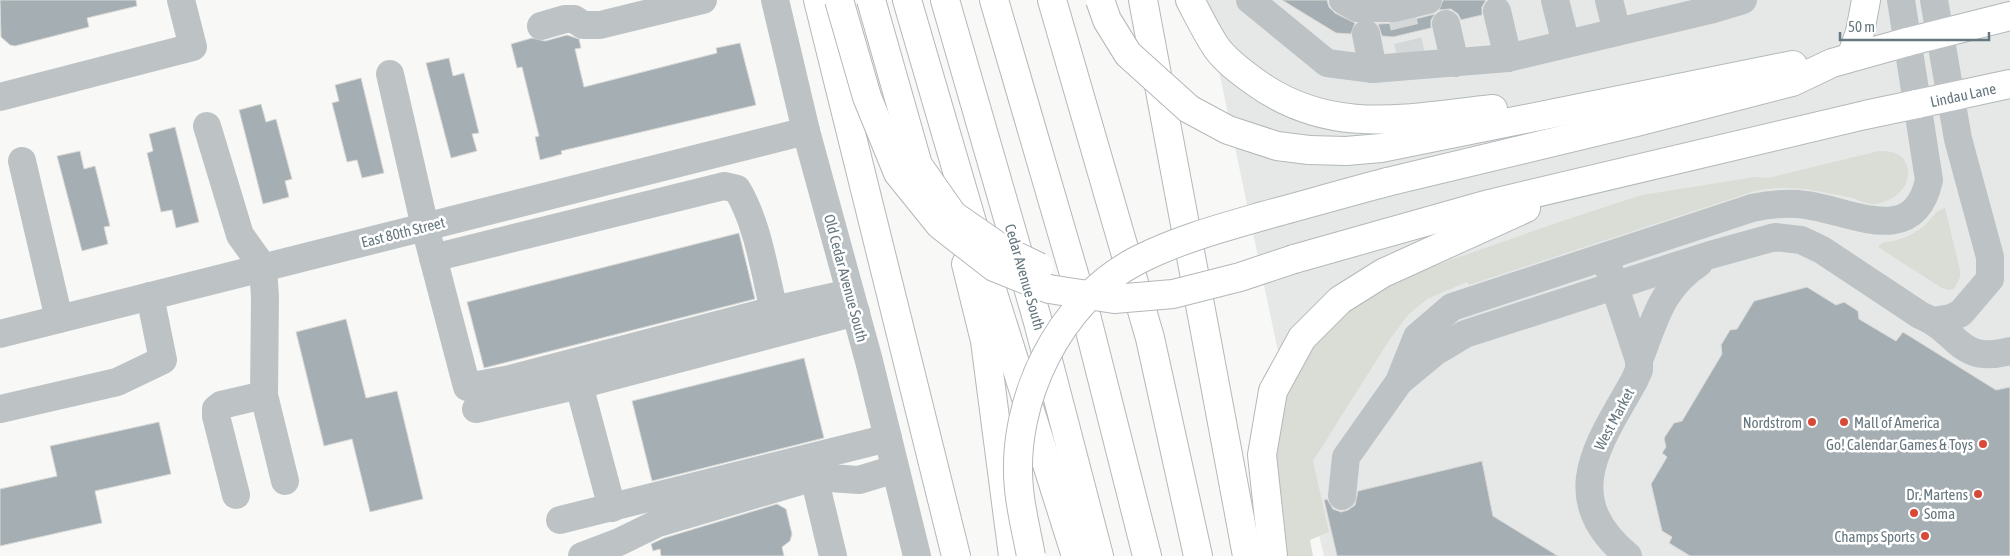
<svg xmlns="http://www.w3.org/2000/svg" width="2010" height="556" font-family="'Asap Condensed',sans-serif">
<rect width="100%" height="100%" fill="#f8f8f6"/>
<path fill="#e6e8e7" d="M 1204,0 L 2010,0 L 2010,556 L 1324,556 L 1300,456 Z"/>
<g fill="#d9ddd6">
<path d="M 1879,151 C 1892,151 1903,153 1907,166 C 1913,187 1892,203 1873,204 C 1865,204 1855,198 1847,197 C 1816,190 1787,184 1755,191 L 1469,285 L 1467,282 L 1427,299 L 1408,315 L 1390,339 L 1313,461 L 1329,532 L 1310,540 L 1313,556 L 1285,556 L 1278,497 L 1276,447 L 1285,402 L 1296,375 L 1318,340 L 1337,318 L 1382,284 L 1565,220 L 1642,195 L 1755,177 L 1768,178 Z"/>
<path d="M 1945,208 L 1960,270 L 1960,277 L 1954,289 L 1949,290 L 1942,288 L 1878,247 L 1882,243 C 1898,241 1911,236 1924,226 C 1932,219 1935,210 1945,208 Z"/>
</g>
<g fill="#a5afb3" stroke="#dadad8">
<path d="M 0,0 L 136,0 L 137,6 L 87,18 L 89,27 L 15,46 L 10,45 L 1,37 Z"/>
<path d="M 1282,0 L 1327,0 L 1329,7 L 1335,13 L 1355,23 L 1351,34 L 1336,33 Z"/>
<path d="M 1443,0 L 1486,0 L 1482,7 L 1482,15 L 1461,20 L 1458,14 L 1451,9 L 1439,10 Z"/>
<path d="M 1435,14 L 1431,20 L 1431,28 L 1393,37 L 1382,36 L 1378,24 L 1399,23 Z"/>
<path d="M 567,35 L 579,39 L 581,48 L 575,49 L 584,87 L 717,53 L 716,48 L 740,43 L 756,105 L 561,151 L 562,154 L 540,160 L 535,137 L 539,136 L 522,67 L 517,68 L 511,44 L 532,38 L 545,41 Z"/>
<path d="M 449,58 L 453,76 L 464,73 L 479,133 L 472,134 L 477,151 L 451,158 L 426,63 Z"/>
<path d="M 361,78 L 384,173 L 362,178 L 357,160 L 347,162 L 332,103 L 339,101 L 335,85 Z"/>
<path d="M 261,104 L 266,122 L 276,119 L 292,179 L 285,181 L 289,197 L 263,204 L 239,110 Z"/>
<path d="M 175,127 L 199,222 L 176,228 L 172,210 L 161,212 L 147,153 L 153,151 L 149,134 Z"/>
<path d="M 80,151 L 84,169 L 95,166 L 110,226 L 104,227 L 108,244 L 82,251 L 57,156 Z"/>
<path d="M 739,233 L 755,299 L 484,368 L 467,302 Z"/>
<path d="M 1807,287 L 1836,305 L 1844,302 L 1858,311 L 1859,319 L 1896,341 L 1903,332 L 1996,390 L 2010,387 L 2010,556 L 1690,556 L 1669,543 L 1672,537 L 1662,531 L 1651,484 L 1667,457 L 1662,453 L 1666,447 L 1664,438 L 1674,423 L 1682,421 L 1722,354 L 1721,345 L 1730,330 L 1737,329 L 1754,301 Z"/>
<path d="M 346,319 L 366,398 L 397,391 L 423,499 L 370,512 L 352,439 L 324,446 L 296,332 Z"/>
<path d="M 804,358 L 824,438 L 652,481 L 632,401 Z"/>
<path d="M 159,422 L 171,474 L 95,491 L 102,523 L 0,546 L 0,489 L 57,476 L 50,446 Z"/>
<path d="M 1482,461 L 1493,516 L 1558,556 L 1337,556 L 1324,500 L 1327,499 L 1333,509 L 1341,512 L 1348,510 L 1355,505 L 1358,491 Z"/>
<path d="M 777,504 L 786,509 L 792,534 L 790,541 L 782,547 L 784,556 L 661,556 L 660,549 L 653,551 L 651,544 L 664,538 Z"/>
</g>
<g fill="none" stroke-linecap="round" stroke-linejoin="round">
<path stroke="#d4d8d8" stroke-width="28" stroke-dasharray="28 14" stroke-linecap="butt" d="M 1398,0 L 1414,67"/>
<g stroke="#b1b7ba" stroke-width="30">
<g id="major">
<path d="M 1907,42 L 2010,16"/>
<path d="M 1917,104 L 2010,84"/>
</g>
</g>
<g stroke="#b3b8ba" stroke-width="30">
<g id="highway">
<path d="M 818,0 L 956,556"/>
<path d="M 907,0 L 991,287 L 1076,556"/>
<path d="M 945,0 L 1038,322 L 1099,556"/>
<path d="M 994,0 L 1086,315 L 1147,556"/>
<path d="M 1052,0 L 1150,338 L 1198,556"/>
<path d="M 1143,0 L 1247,556"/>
<path d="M 1190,0 C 1198,15 1206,32 1216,47 C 1226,61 1241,72 1255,82 C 1331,137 1407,118 1493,109"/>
<path d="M 1851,57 L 1860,32 L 1866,0"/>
<path d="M 1309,150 L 1346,151 L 1381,148 L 1793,65"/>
<path d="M 1387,182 L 1637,122 L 1792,82 L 1832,63 L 1907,42"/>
<path d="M 1294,259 L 1489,204 L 1865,115 L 1917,104"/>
<path d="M 966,264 L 985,341 L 1013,556"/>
<path d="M 1273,556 L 1262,455 L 1273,391 L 1302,338 L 1340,300 L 1383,273 L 1526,208"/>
</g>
</g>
<g stroke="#bdc3c5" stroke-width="28">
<path d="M 775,0 L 806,131 L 869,361 L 917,556"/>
<path d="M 1250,0 L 1327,63 L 1373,69 L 1508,58 L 1710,10 L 1743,0"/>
<path d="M 1343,0 L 1357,8 L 1395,8 L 1428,0"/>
<path d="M 1555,0 L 1566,44"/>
<path d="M 1609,0 L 1617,32"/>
<path d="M 1497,11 L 1508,58"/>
<path d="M 1446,24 L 1455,63"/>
<path d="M 541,26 L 565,19 L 574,19 L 583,25 L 600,25 L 703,0"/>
<path d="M 1366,34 L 1373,69"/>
<path d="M 390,74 L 425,227 L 467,387 L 510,379 L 774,310 L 850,293"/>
<path d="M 0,97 L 193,47 L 181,0"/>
<path d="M 207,126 L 240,235 L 263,267 L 265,297 L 264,395 L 285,481"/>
<path d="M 22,161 L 59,319"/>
<path d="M 433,258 L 724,186 L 737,189 C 758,224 764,270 774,310"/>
<path d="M 1609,269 L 1639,360"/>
<path d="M 1934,321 L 1951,318 L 1961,313 L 1990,279 L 1990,257 L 1958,139 L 1934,0"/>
<path d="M 0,334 L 806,131"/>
<path d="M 1400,381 L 1435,352 L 1465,334 L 1710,255 L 1775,237 L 1801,240 L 1822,250 L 1920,315 C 1959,331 1958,365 2010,351"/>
<path d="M 579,385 L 612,508"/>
<path d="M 0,409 L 117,382 L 163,360 L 150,296"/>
<path d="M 476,409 L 579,385 L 856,312"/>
<path d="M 814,477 L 833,556"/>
<path d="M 236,495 L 216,416 L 216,409 L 221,405 L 264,395"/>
<path d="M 1342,496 L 1346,457 L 1399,382 L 1417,337 L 1452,307 L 1752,208 C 1771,204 1787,202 1806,205 C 1851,211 1914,249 1929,180 L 1901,0"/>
<path d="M 560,520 L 888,438"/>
<path d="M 582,556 L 619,542 L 658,523 L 814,477 L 859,480 L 895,469"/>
<path d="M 1628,556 C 1557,497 1599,444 1634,381 L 1639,370 L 1639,360 C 1655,320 1661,288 1699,263"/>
</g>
<use href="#major" stroke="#fff" stroke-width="28"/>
<use href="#highway" stroke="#fff" stroke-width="28"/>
<g stroke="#b3b8ba" stroke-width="30" stroke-linecap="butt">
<g id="highway-bridge">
<path d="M 839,0 L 867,97 L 898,173 L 940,225 L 994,267 L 1049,289 L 1114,299 L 1173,294 L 1240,277 L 1294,259"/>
<path d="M 871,0 L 918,165 L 953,215 L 1002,249 L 1039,267"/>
<path d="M 1100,0 L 1107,20 L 1128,54 L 1189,109 L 1228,130 L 1277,146 L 1309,150"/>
<path d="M 1031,556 C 1027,534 1021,511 1019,489 C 1010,402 1059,300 1138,260 C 1177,240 1221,228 1263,216 C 1304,205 1345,193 1387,182"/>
</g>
</g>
<use href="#highway-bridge" stroke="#fff" stroke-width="28"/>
</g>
<g fill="#d84937" stroke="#fff" stroke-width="2">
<circle cx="1812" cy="422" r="5"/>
<circle cx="1844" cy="422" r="5"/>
<circle cx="1983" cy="444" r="5"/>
<circle cx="1978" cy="494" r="5"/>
<circle cx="1914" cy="513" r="5"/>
<circle cx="1925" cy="536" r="5"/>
</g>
<g text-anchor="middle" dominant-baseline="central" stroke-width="5" stroke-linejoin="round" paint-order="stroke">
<g font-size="15" fill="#66777f" stroke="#fff">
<text transform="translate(1963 95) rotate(-12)">Lindau Lane</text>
<text transform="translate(403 232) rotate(-14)">East 80th Street</text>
<text transform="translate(1025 277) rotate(74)">Cedar Avenue South</text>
<text transform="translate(846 278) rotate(75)">Old Cedar Avenue South</text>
<text transform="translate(1614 419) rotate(-62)">West Market</text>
</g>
<g font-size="15" fill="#66777f" stroke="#fff" text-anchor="end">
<text x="1802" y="422">Nordstrom</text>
<text x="1854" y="422" text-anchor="start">Mall of America</text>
<text x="1973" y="444">Go! Calendar Games &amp; Toys</text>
<text x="1968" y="494">Dr. Martens</text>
<text x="1924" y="513" text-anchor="start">Soma</text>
<text x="1915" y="536">Champs Sports</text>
</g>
</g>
<path d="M1840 32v8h149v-8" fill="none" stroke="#66777f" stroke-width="2.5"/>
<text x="1848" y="32" font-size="15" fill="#66777f" stroke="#ffffff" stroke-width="4" paint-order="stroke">50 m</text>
</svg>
